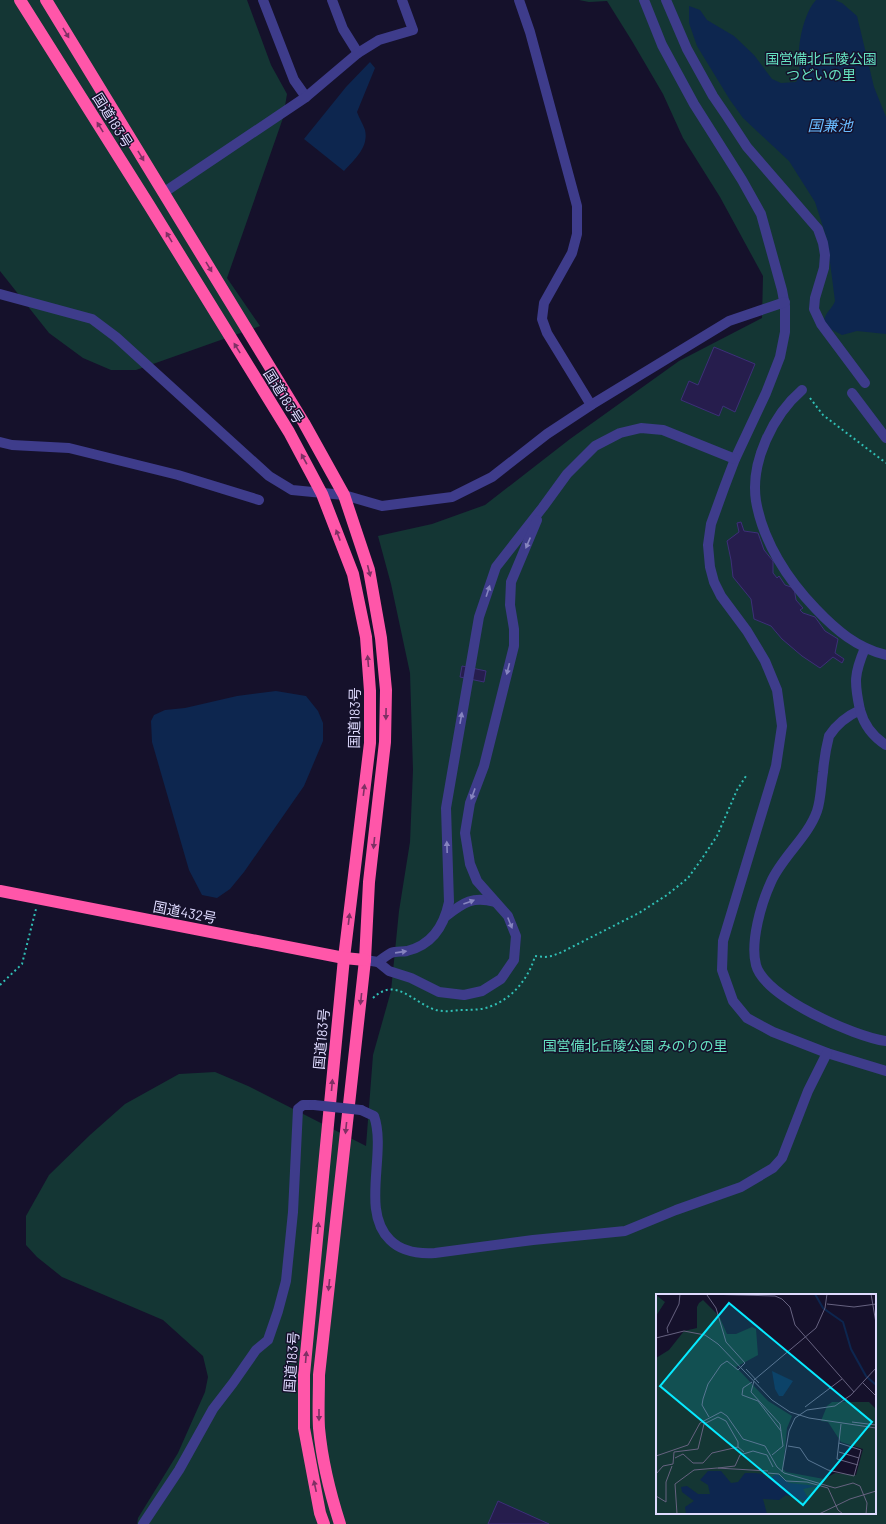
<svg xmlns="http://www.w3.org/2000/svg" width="886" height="1524" font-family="Barlow,'Noto Sans JP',sans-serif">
<rect width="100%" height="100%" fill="#15112b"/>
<g fill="#143634" fill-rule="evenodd">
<path d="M 0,0 L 247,0 L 271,65 L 287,94 L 283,118 L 227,278 L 260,326 L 136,370 L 111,370 L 83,358 L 49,333 L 0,271 Z"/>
<path d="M 579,0 L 886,0 L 886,1524 L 137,1524 L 138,1518 L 178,1453 L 205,1392 L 208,1377 L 203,1356 L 163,1320 L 62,1277 L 37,1257 L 26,1245 L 26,1216 L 49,1175 L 90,1135 L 125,1104 L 179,1074 L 215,1072 L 248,1086 L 366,1146 L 373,1055 L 391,991 L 399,911 L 410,842 L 413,770 L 410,673 L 391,584 L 378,536 L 432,524 L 485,505 L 570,439 L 679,361 L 762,318 L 763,276 L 720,197 L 683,138 L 663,94 L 632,41 L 607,1 L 589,2 ZM 657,1295 L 875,1295 L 875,1513 L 657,1513 Z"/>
</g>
<g fill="#0d264f">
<path d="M 816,0 L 835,0 L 842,3 L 857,16 L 874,87 L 886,117 L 886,334 L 857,331 L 842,335 L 825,326 C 821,315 832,310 835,301 L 827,239 L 815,202 L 789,161 L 743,118 L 730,100 L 697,46 L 689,23 L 689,6 L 700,10 L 707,20 L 734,36 L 754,55 L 772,79 L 781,83 L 796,82 C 802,73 798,64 799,54 C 799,38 805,12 816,0 Z"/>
<path d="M 370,62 L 375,68 L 357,112 C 359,118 363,124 365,130 C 369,147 355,159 344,171 L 304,139 L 346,87 Z"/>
<path d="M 276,691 L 306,696 L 318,711 L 323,723 L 323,741 L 304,786 L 244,872 L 230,889 L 217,898 L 202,895 L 189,870 L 152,742 L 151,721 L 154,715 L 165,710 L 185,708 L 237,696 Z"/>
</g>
<g fill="#261d4d" stroke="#3d2f79">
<path d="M 714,347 L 755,364 L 735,412 L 723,406 L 719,416 L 681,400 L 689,381 L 698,385 Z"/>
<path d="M 741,522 L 744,531 L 758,533 L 764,550 L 773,561 L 773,573 L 777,578 L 779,576 L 785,585 L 794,588 L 796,600 L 803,608 L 800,610 L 803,613 L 815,617 L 825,631 L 838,639 L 835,653 L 844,659 L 842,663 L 833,657 L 820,668 L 802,656 L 782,639 L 771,626 L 754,619 L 751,599 L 733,577 L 731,560 L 727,541 L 739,532 L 737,523 Z"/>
<path d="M 462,666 L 486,671 L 484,682 L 460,677 Z"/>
<path d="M 498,1501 L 549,1524 L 488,1524 Z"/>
</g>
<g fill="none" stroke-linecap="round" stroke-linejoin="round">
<g stroke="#30bfb5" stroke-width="2" stroke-dasharray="2 3" stroke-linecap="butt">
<path d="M 810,398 L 823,415 L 886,463"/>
<path d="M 0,985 L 22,964 L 36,909"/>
<path d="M 373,998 C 396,976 413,1003 436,1010 C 444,1012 452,1011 460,1010 C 467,1010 474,1010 481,1009 C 508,1004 528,981 535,956 L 545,957 L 552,956 L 562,952 L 639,913 L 667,895 L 688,878 L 701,860 L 717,836 L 737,790 L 746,776"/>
</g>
<g stroke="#3e3c8b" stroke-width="10">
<path d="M 263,0 L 294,80 L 306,97"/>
<path d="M 332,0 L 343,29 L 358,53"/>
<path d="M 519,0 L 530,32 L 577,206 L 577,234 L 572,253 L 544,303 L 542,319 L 547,333 L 591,405"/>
<path d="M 644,0 L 662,45 L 694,104 L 742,180 L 761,214 L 782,290 L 785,306 L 785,332 L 780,357 L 766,393 L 735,459 L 724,488 L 711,524 L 708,545 L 710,567 L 714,582 L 721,596 L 747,631 L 765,661 L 777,690 L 782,726 L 776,766 L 723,941 L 722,970 L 733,1001 L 747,1018 L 773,1032 L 827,1053 L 886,1071"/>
<path d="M 666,0 L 687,49 L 713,96 L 726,115 L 747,147 L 818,229 L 823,243 L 825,255 L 824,268 L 815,298 L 814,309 L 821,324 L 865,383"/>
<path d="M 163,193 L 306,97 L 358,53 L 379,40 L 413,30 L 402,0"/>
<path d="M 0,294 L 92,319 L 116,337 L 269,476 L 292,490 L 344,495 L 382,506 L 452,497 L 492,477 L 547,434 L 591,405 L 729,321 L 785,302"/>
<path d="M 802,390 C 773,415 750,462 756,501 C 763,542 788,580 816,609 C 836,630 857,648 886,655"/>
<path d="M 852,393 L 886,438"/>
<path d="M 0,442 L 12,445 L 69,448 L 178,475 L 259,500"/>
<path d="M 865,648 C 854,674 854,682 860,710 C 847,716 836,725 829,736 C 826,748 824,760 823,772 C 821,785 821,799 817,811 C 808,837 782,857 771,882 C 761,904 750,942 756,965 C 764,997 855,1037 886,1041"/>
<path d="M 860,710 C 864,725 872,736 886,745"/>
<path d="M 446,916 C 464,902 473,896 495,902"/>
<path d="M 365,960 L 378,962 C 382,959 387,955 391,953 C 396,951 402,952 407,951 C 432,945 444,926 449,902 L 446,808 L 479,617 L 496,567 L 543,507 L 567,474 L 595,446 L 620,433 L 641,428 L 663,430 L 735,459"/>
<path d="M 378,962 L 389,971 L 411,978 L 439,992 L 464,995 L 482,991 L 501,979 L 514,960 L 516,936 L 508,916 L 477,881 L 470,864 L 465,833 L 470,803 L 484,766 L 514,646 L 514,629 L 510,605 L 511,582 L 537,520"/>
<path d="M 361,1110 L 374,1116 C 387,1153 360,1211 390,1240 C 402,1252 419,1254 435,1253 L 533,1240 L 615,1232 L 625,1231 L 676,1210 L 741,1187 L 773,1168 L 782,1158 L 808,1091 L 827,1053"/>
<path d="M 143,1524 L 179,1470 L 213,1409 L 233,1383 L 256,1350 L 268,1340 L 278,1311 L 286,1281 L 293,1212 L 298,1109 L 303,1105 L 314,1105"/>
</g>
<g stroke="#ff56a9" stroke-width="12">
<path d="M 20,0 L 149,205 L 289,432 L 322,494 L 353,574 L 366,637 L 370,691 L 370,743 L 344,958 L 304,1375 L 304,1428 L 320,1513 L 324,1524"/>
<path d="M 46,0 L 304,423 L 344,495 L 369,570 L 381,638 L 386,690 L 385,742 L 369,882 L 365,960 L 319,1375 C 319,1393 318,1411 319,1428 C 322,1460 330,1493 340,1524"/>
<path d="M 0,891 L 344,958 L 365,960"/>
</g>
<path stroke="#3e3c8b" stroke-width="10" d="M 314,1105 L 361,1110"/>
</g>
<defs><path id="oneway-solid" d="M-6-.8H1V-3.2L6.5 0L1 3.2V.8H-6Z"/></defs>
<g fill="#7e3064">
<use href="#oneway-solid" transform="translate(66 33) rotate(59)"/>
<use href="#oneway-solid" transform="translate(100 127) rotate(-122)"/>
<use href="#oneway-solid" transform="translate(141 156) rotate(59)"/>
<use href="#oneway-solid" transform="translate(169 237) rotate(-121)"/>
<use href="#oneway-solid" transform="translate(209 267) rotate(59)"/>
<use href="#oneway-solid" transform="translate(237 348) rotate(-122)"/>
<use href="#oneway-solid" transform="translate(304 459) rotate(-119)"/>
<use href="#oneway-solid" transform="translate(338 535) rotate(-111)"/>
<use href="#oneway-solid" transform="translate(369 571) rotate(76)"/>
<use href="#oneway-solid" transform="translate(368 661) rotate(-95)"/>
<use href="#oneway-solid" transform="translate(386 714) rotate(91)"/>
<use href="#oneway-solid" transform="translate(364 790) rotate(-83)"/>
<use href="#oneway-solid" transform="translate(374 843) rotate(96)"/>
<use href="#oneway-solid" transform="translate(349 919) rotate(-83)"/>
<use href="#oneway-solid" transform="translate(361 999) rotate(96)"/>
<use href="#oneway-solid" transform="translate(332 1085) rotate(-85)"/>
<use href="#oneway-solid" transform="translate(346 1128) rotate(96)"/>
<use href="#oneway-solid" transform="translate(318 1228) rotate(-85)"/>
<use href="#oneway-solid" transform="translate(329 1285) rotate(96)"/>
<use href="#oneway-solid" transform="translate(306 1357) rotate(-85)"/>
<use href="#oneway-solid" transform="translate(319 1415) rotate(90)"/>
<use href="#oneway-solid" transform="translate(315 1486) rotate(-102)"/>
</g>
<g fill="#8684bf">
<use href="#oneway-solid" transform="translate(528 543) rotate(113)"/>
<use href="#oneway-solid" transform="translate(488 591) rotate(-72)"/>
<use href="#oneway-solid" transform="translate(508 669) rotate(104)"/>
<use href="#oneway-solid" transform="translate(461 718) rotate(-80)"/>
<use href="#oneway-solid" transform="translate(473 794) rotate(110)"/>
<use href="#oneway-solid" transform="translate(447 847) rotate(-92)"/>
<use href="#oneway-solid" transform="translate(469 902) rotate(-20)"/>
<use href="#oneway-solid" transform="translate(510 923) rotate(68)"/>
<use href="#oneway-solid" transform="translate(401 952) rotate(-8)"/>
</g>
<g text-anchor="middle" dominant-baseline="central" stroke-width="3" stroke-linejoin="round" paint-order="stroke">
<g font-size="14" fill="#65e2c1" stroke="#15112b">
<text x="821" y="58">国営備北丘陵公園<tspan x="821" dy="16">つどいの里</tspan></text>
<text x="635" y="1045">国営備北丘陵公園 みのりの里</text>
</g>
<g font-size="14" fill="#dfdbff" stroke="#15112b">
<text transform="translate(113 120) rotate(58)">国道183号</text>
<text transform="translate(284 396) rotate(58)">国道183号</text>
<text transform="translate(354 718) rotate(-89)">国道183号</text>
<text transform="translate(185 912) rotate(11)">国道432号</text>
<text transform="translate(321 1039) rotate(-85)">国道183号</text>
<text transform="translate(291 1362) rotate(-86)">国道183号</text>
</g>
<g font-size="15" font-style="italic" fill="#69bbff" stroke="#15112b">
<text x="830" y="125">国兼池</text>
</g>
</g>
<g transform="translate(656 1294)">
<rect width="220" height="220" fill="#15112b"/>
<path d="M 0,1 L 9,8 L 0,22 ZM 47,6 L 63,22 L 71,40 L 80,40 L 96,33 L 100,35 L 102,61 L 80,73 L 112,107 L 136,122 L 131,134 L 127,175 L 130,178 L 168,185 L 179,179 L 200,181 L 207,155 L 185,148 L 172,128 L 165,127 L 171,112 L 176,108 L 213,108 L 220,115 L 220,220 L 0,220 L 0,64 L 13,56 L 28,37 L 41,34 L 41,13 L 43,9 Z" fill="#143634"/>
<path d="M 116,77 L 137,87 L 127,102 L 123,102 L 119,95 ZM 52,177 L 65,177 L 75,189 L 82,188 L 89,179 L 99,179 L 107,180 L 112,185 L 121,180 L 133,189 L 161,192 L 147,195 L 152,204 L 150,207 L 130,201 L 123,206 L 107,205 L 111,220 L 30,220 L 29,213 L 38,207 L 26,198 L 25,193 L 31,192 L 42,200 L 54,200 L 52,191 L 44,186 Z" fill="#0d264f"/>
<path fill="none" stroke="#0d264f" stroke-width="2" d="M 159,0 L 167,14 L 187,28 L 195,55 L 210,82 L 220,91"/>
<path fill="none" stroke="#666280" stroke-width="1" d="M 50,0 L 119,2 L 126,5 L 134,13 L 139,31 L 198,98M 215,0 L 220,29M 51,1 L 60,14 L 70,48 L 89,69 L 82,76 L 71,67 L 65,71 L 52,90 L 47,105 L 46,111 L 53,123M 171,10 L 198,13 L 220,10M 12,39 L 11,34 L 23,10 L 24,0M 0,44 L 28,37 L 49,41 L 62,50 L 116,106 L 134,118 L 153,124 L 220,134M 90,75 L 103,89M 98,86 L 160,34 L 169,14 L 171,0M 98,87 L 95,98 L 124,130 L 127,152 L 116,161M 96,88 L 87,94 L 86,101 L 102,107 L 125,137M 207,89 L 220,102M 149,113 L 186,85M 196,128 L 220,131M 185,130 L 181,165 L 202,171M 132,152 L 144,154 L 152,166 L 172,176 L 198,182 L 205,156 L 183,149M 183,158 L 203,164M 0,162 L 32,151 L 44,129 L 65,118 L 71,122 L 87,145 L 109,152 L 121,173 L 128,179 L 179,194 L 197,189 L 204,192 L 211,209 L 210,220M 19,164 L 27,160 L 37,169 L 47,169 L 56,159 L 82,153M 62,174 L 79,172 L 84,161 L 97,157 L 111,161 L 117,173M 126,178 L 133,137 L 139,124 L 151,116 L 179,112 L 195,101 L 220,74M 112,179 L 123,180 L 130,187 L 151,188 L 172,194 L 182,216 L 187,220M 0,180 L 7,172 L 17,170 L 18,158 L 42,155 L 48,130 L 62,123 L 70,127 L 82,148 L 82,153 L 88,158M 0,202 L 10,208 L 10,188 L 16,172M 21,220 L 19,190 L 38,176 L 61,174 L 112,177M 163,220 L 194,205 L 220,197"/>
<path fill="#07e9ff" fill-opacity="0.15" stroke="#07e9ff" stroke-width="2" d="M 73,9 L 216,128 L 147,211 L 4,92 Z"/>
<rect width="220" height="220" fill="none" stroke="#dfdbff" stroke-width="2"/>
</g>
</svg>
